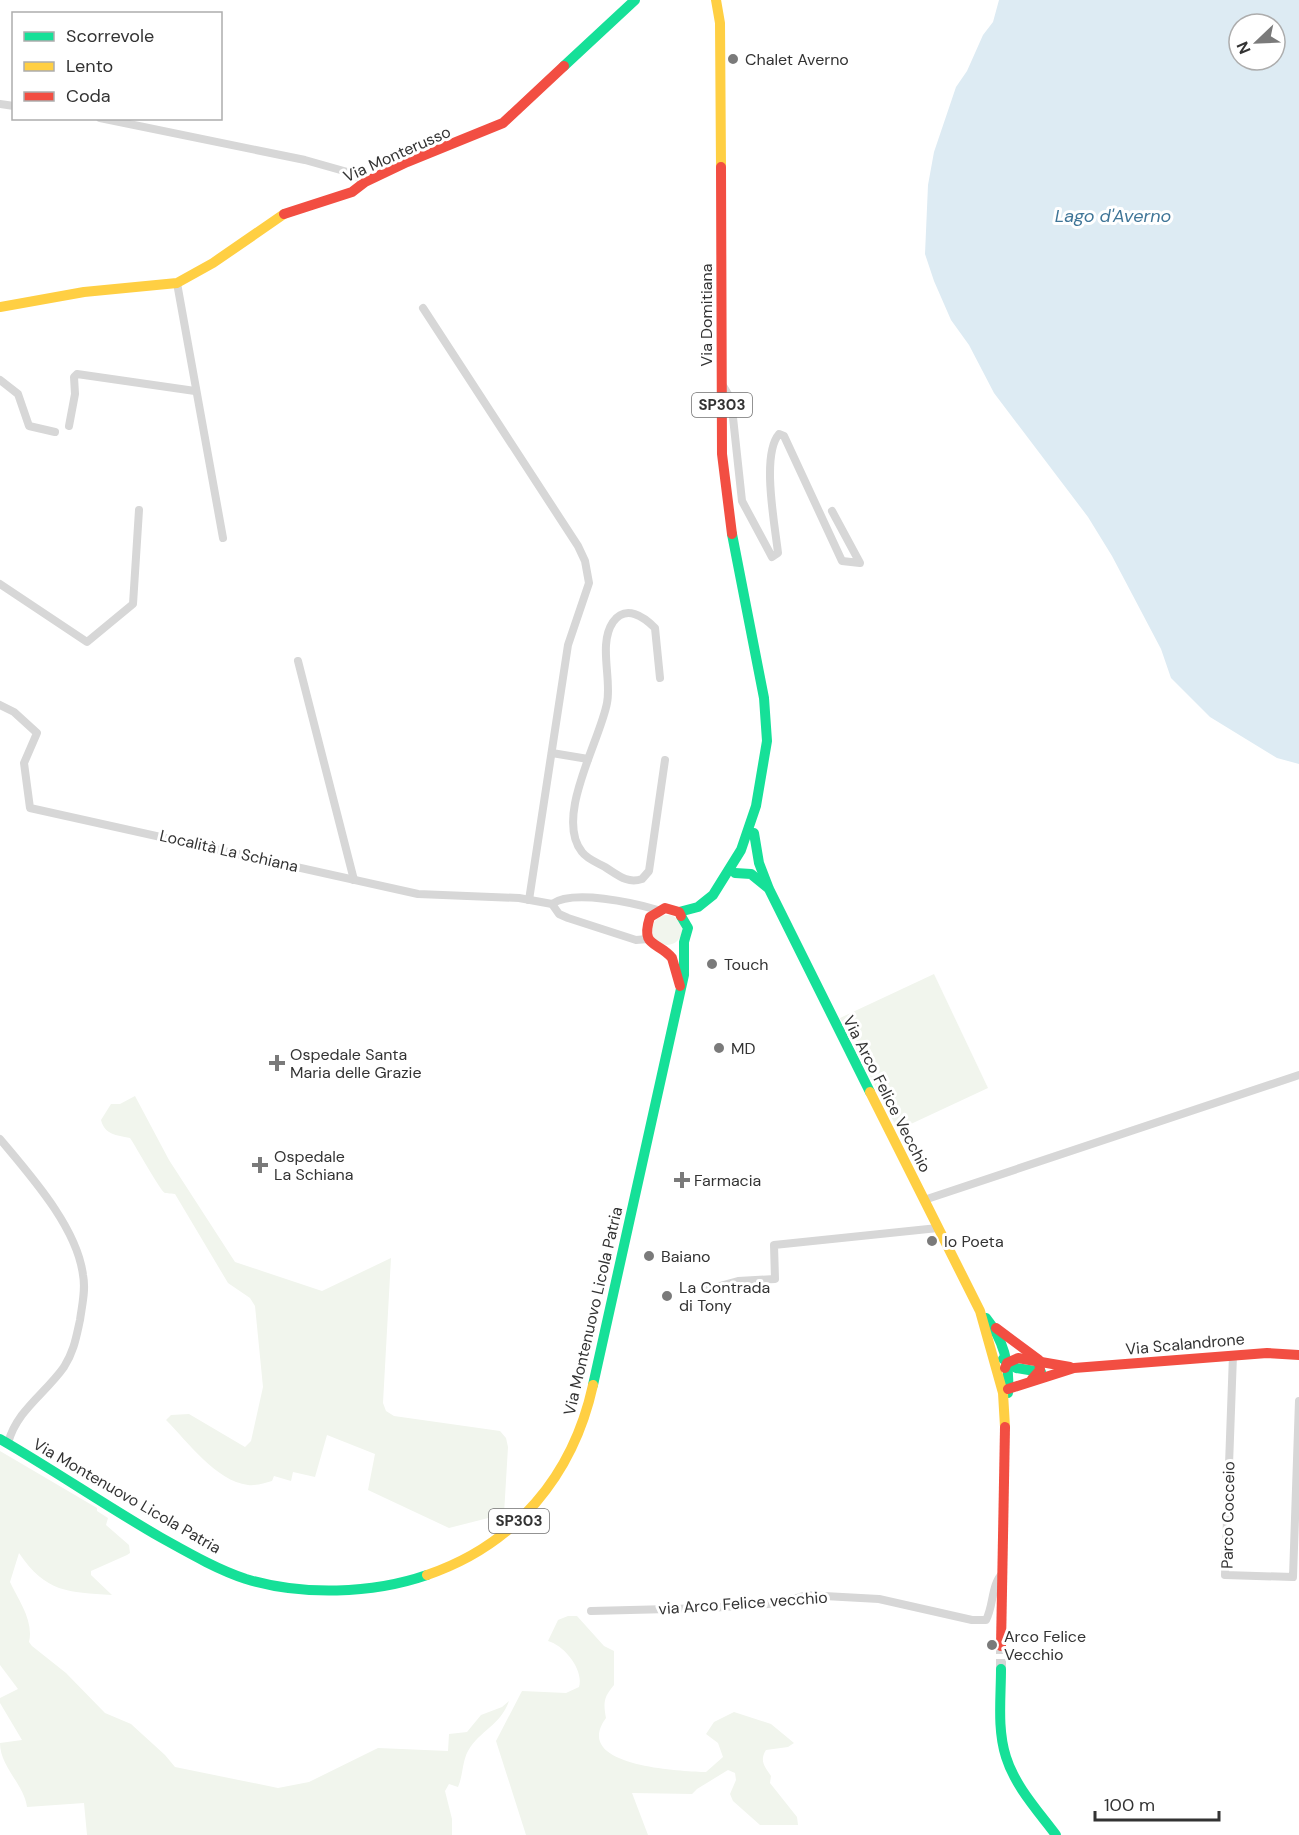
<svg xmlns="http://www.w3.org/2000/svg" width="1299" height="1835" font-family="'DM Sans',sans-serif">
<rect width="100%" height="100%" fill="#fff"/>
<g fill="#f1f5ed">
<circle cx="667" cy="930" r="15"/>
<path d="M 934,974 L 988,1088 L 898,1130 L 840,1018 Z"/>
<path d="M 135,1096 L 169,1160 L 235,1262 L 322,1291 L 391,1258 L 383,1403 L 386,1411 L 394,1416 L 500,1431 L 506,1438 L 508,1447 L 504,1514 L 449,1528 L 368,1490 L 375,1454 L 327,1435 L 315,1477 L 293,1472 L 291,1481 L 274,1476 L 272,1481 C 264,1483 256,1486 248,1485 C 216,1481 188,1442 166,1420 L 171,1415 L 189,1414 L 245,1447 L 251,1441 L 263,1387 L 255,1306 L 250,1298 L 228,1283 L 175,1194 C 174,1194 165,1193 165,1193 C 161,1192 135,1145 130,1138 C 116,1135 105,1135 101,1120 L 111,1104 L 120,1104 Z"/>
<path d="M 0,1451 L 97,1508 L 97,1511 L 108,1518 L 106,1525 L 129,1545 L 130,1553 L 127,1555 L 91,1571 L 91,1575 L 112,1595 C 68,1592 46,1593 19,1553 L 10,1582 C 19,1601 34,1621 29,1642 L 32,1646 L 66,1673 L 105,1713 L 131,1724 L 165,1755 L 175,1767 L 278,1788 L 309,1782 L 378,1748 L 448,1751 L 449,1734 L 467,1732 L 481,1715 L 502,1707 L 509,1701 C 500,1726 480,1730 468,1751 C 462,1762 463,1776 458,1787 L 449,1784 L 445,1791 L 452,1819 L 452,1835 L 87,1835 L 84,1803 L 27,1807 C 24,1784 0,1767 0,1743 L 22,1740 L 0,1703 L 0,1698 L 18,1689 L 0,1665 Z"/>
<path d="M 568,1616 L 577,1616 L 604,1646 L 614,1651 L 614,1685 C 604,1697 603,1702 606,1718 C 570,1767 682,1771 706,1772 L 723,1757 L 718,1743 L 706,1734 L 714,1722 L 734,1712 L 771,1724 L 794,1743 L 788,1747 L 766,1750 C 759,1761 765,1767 771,1776 L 770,1783 L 797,1817 L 798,1825 L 760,1825 L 733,1801 L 730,1794 L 736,1780 L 735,1773 L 728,1770 L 697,1789 L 692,1794 L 632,1793 L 648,1835 L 526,1835 L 496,1741 L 522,1691 L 566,1693 L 579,1687 C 584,1670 565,1646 548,1641 L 558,1620 Z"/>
</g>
<path fill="#ddebf3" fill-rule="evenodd" d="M 999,0 L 1299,0 L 1299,764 L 1277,758 L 1210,717 L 1171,678 L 1161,649 L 1112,556 L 1088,517 L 994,393 L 969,345 L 951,320 L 934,281 L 925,254 L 928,185 L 934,152 L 956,87 L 967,71 L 983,35 L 993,22 ZM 1239,24 L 1275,24 L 1275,60 L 1239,60 Z"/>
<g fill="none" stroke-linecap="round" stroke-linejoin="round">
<path stroke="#d6d6d6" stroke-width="10" stroke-dasharray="10 5" stroke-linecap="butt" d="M 1001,1669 L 1001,1646"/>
<g stroke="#d7d7d7" stroke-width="8">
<path d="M 0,104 L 14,106"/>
<path d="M 100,118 L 305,160 L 351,173 L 365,182"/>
<path d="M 177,283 L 223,538"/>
<path d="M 423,308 L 578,546 L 585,561 L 589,583 L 568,645 L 529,900"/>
<path d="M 0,380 L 18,394 L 29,426 L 55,432"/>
<path d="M 722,384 L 731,399 L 742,501 L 772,557 L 778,553 C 775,525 761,455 779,434 L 784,436 L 842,561 L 860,563 L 832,511"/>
<path d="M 69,426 L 75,394 L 74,377 L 77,374 L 195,391"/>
<path d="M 0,584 L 87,642 L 133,604 L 139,510"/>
<path d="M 298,661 L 354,880"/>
<path d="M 660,678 L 655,628 C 644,617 626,604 613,622 C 598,644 612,679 607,703 C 600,741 554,817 582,852 C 587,859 598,863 605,867 C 618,875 627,884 642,879 L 649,871 L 665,760"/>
<path d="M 0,705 L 14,712 L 37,733 L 24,763 L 30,808 L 418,894 L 519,898 L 552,904 L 559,914 L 568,918 L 636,940 L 648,939"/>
<path d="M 552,753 L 588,759"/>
<path d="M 552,904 C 573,889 634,903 658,910"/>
<path d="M 0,1139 C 30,1175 77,1227 83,1275 C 86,1290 82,1305 80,1320 C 76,1338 74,1351 64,1367 C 45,1394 17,1410 8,1443"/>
<path d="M 924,1200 L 1299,1075"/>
<path d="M 709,1289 L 738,1281 L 775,1279 L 774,1245 L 938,1228"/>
<path d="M 1233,1355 L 1225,1575 L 1293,1577 L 1299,1401"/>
<path d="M 591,1611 L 709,1608 L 782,1603 L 806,1595 L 879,1599 L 972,1620 L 986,1620 C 994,1605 991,1584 1003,1573"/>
</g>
<g stroke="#16e098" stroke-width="10">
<path d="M 564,66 L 635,0"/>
<path d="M 754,833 L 759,863 L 769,889 L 870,1092"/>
<path d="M 735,873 L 751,874 L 767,887"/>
<path d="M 679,912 L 698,907 L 713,895 L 741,850 L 756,806 L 767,741 L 764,698 L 732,534"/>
<path d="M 986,1318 C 1004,1340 1010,1365 1008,1393"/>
<path d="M 1003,1359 L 1016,1368 L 1041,1372"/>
<path d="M 593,1385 L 684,975 L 684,942 L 688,928 L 681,916"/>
<path d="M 0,1439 C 54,1470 106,1506 160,1537 C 187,1552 216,1569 246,1579 C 302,1596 372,1594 427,1575"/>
<path d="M 1001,1669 C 1001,1698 997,1729 1006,1757 C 1015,1786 1038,1811 1056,1835"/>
</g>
<g stroke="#ffcf43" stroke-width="10">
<path d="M 716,0 L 720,23 L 721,167"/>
<path d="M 0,307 L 84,292 L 177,283 L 213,263 L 284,214"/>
<path d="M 870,1092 L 980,1311 L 1003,1393 L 1005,1427"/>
<path d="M 427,1575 C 515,1545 573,1476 593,1385"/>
</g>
<g stroke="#f24e42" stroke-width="10">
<path d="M 721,167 L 722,454 L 732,534"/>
<path d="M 284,214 L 352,192 L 365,182 L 407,162 L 503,123 L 564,66"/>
<path d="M 680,986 L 672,958 C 658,941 640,948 650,917 L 665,908 L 679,912 L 681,916"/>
<path d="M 996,1328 L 1039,1360 L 1040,1370 L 1032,1379"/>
<path d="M 1005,1368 L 1007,1363 L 1018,1358 L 1070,1367"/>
<path d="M 1008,1389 L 1074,1368 L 1267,1353 L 1299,1355"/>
<path d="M 1001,1646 L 1005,1427"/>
</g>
</g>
<g fill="#7a7a7a" stroke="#fff" stroke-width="2">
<circle cx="733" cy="59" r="6"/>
<circle cx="712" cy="964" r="6"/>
<circle cx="719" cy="1048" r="6"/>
<path d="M274 1054h6v6h6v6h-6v6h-6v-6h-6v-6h6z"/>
<path d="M257 1156h6v6h6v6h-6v6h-6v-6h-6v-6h6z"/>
<path d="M679 1171h6v6h6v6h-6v6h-6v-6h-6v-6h6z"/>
<circle cx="932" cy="1241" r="6"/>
<circle cx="649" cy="1256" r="6"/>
<circle cx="667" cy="1296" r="6"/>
<circle cx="992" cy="1645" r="6"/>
</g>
<g text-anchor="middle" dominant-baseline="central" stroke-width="6" stroke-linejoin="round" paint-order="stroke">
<g fill="#fff" stroke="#707070" stroke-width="1.5">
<rect x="692" y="393" width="60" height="24" rx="4.5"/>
<rect x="489" y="1509" width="60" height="24" rx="4.5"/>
</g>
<g font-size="15" font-weight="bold" fill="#333">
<text x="722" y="405">SP303</text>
<text x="519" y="1521">SP303</text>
</g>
<g font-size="16" fill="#333" stroke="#fff" text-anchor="start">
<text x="745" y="59">Chalet Averno</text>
<text x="724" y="964">Touch</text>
<text x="731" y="1048">MD</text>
<text x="290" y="1054">Ospedale Santa<tspan x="290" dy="18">Maria delle Grazie</tspan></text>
<text x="274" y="1156">Ospedale<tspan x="274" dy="18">La Schiana</tspan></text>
<text x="694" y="1180">Farmacia</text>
<text x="944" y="1241">Io Poeta</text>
<text x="661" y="1256">Baiano</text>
<text x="679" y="1287">La Contrada<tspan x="679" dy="18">di Tony</tspan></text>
<text x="1004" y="1636">Arco Felice<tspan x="1004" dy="18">Vecchio</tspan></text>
</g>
<g font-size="16" fill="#333" stroke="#fff">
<text transform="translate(397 154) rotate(-24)">Via Monterusso</text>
<text transform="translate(706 315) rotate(-90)">Via Domitiana</text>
<text transform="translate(229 851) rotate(13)">Località La Schiana</text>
<text transform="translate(887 1094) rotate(63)">Via Arco Felice Vecchio</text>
<text transform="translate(593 1311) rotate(-77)">Via Montenuovo Licola Patria</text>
<text transform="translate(1185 1344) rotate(-5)">Via Scalandrone</text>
<text transform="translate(127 1496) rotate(30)">Via Montenuovo Licola Patria</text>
<text transform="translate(1228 1515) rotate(-89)">Parco Cocceio</text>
<text transform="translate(743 1603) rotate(-4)">via Arco Felice vecchio</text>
</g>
<g font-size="18" font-style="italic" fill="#3f7597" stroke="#fff">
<text x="1113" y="216">Lago d'Averno</text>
</g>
</g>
<rect x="12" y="12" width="210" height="108" fill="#ffffff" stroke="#adadad" stroke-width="1.5"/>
<rect x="24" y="32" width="30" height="9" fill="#16e098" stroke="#adadad" stroke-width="1.5"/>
<text x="66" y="42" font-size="18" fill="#333333">Scorrevole</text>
<rect x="24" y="62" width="30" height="9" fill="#ffcf43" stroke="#adadad" stroke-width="1.5"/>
<text x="66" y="72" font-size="18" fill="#333333">Lento</text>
<rect x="24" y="92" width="30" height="9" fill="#f24e42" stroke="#adadad" stroke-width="1.5"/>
<text x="66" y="102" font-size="18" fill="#333333">Coda</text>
<g transform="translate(1257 42) rotate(247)"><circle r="28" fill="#ffffff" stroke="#adadad" stroke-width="1.5"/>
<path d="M0-4.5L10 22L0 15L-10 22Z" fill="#7a7a7a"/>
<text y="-9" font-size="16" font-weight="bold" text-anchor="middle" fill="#333333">N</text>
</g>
<path d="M1095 1811v9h124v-9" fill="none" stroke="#333333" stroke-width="3"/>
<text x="1104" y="1811" font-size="18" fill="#333333" stroke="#ffffff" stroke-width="4.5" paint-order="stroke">100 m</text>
</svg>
